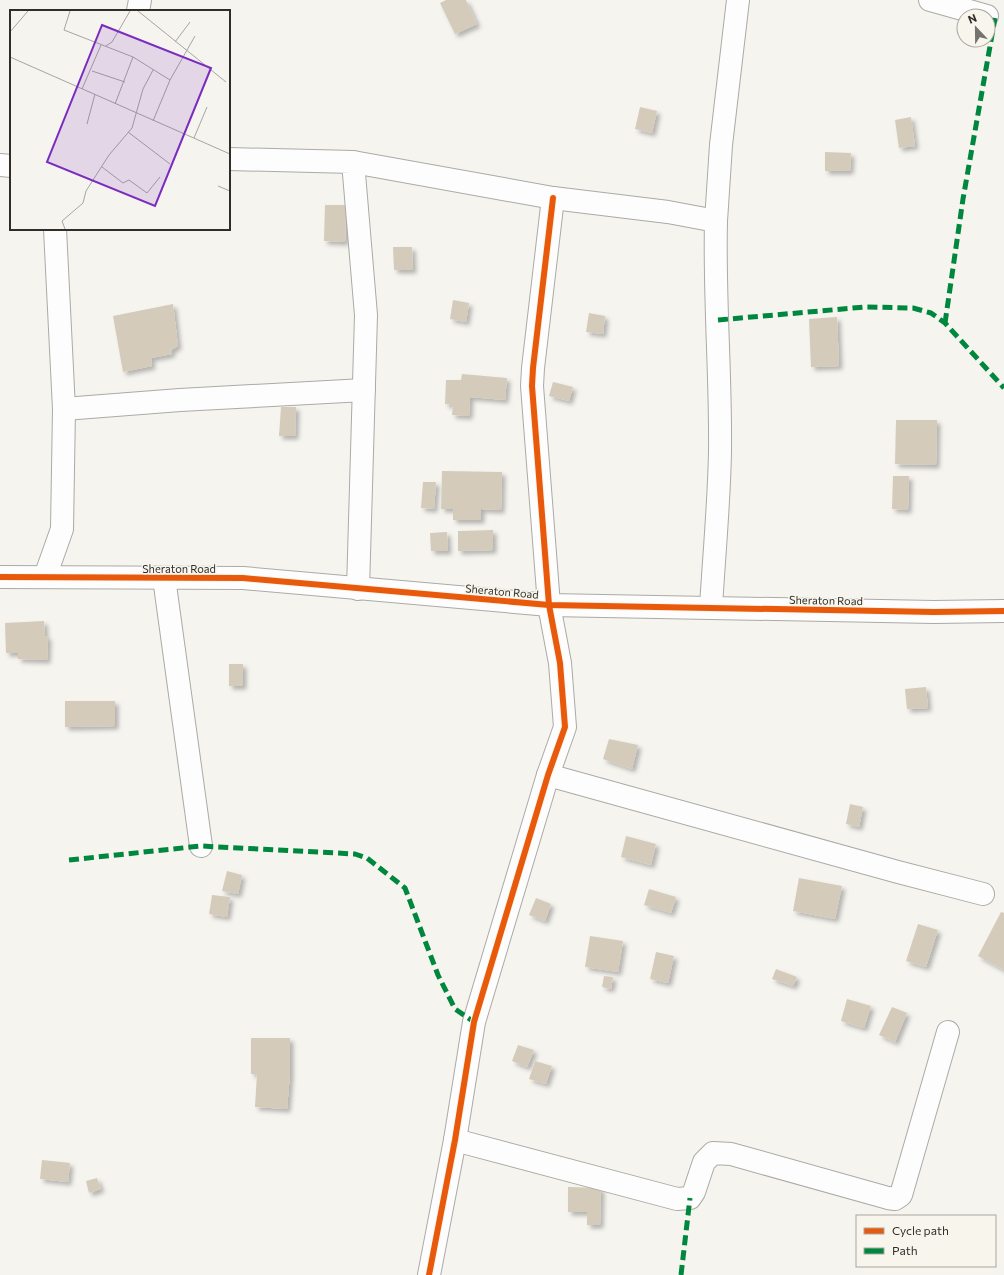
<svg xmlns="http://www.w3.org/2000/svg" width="1004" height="1275" font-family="Commissioner,sans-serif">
<defs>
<filter id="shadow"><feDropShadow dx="3.5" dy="3.5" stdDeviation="2" flood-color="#0004"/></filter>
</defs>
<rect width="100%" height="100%" fill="#f5f4ef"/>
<g fill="#d5cbbb" filter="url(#shadow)">
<path d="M 446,0 L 466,0 L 477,24 L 455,34 L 440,3 Z"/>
<path d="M 640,107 L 657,111 L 652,133 L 635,129 Z"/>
<path d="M 911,117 L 915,146 L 899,148 L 895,120 Z"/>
<path d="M 825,152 L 851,153 L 850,171 L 825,171 Z"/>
<path d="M 325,205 L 346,205 L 345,242 L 324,241 Z"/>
<path d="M 393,247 L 412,247 L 413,270 L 394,270 Z"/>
<path d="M 453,300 L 469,303 L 466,322 L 450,319 Z"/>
<path d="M 173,304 L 178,346 L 171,350 L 172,354 L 151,358 L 152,366 L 123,372 L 113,316 Z"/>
<path d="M 589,313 L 605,316 L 603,334 L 586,332 Z"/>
<path d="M 837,317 L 839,366 L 811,367 L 809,319 Z"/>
<path d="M 462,374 L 507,378 L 505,400 L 470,397 L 469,416 L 452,415 L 453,405 L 445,404 L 446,380 L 461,380 Z"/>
<path d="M 553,382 L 573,387 L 569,401 L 549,396 Z"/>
<path d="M 281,407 L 296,407 L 295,436 L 279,436 Z"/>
<path d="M 896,420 L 937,420 L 936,465 L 895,464 Z"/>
<path d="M 442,471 L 502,472 L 501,510 L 481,509 L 481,520 L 453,520 L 453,509 L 441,509 Z"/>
<path d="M 893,476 L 909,476 L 908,510 L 892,509 Z"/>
<path d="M 423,482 L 436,482 L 434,509 L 421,508 Z"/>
<path d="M 493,530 L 493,550 L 458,551 L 458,531 Z"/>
<path d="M 447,532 L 448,551 L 431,551 L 430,533 Z"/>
<path d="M 44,621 L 45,637 L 48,636 L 47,660 L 18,659 L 18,653 L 6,653 L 5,623 Z"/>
<rect x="229" y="664" width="14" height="22"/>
<path d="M 926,687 L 928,708 L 907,709 L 905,689 Z"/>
<path d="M 65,701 L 115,701 L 115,726 L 65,727 Z"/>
<path d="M 609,739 L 638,745 L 632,769 L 603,759 Z"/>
<path d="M 850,804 L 863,807 L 859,827 L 846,824 Z"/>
<path d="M 626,836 L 656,844 L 651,865 L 621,857 Z"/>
<path d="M 227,871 L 242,875 L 238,894 L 222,891 Z"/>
<path d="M 799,878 L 842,886 L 835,919 L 793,911 Z"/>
<path d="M 649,889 L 676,897 L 671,913 L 644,905 Z"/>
<path d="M 212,895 L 230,897 L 227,917 L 209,914 Z"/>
<path d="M 536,898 L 551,904 L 545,921 L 529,915 Z"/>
<path d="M 1001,912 L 1004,913 L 1004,970 L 978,956 Z"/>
<path d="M 918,924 L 938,930 L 926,967 L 906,961 Z"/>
<path d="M 590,936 L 623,941 L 618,972 L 585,967 Z"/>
<path d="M 656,952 L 674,956 L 668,983 L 650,979 Z"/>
<path d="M 776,969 L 797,977 L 793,986 L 772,979 Z"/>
<path d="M 604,976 L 613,977 L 611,989 L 602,987 Z"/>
<path d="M 847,999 L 871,1006 L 864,1028 L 841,1021 Z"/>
<path d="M 892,1007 L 907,1013 L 895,1042 L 879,1035 Z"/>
<path d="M 251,1038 L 290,1038 L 290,1074 L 287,1109 L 255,1107 L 257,1074 L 251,1074 Z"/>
<path d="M 518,1045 L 534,1050 L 527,1067 L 512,1061 Z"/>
<path d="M 535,1061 L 552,1066 L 546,1084 L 529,1079 Z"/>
<path d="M 42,1160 L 70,1163 L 68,1182 L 40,1179 Z"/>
<path d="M 97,1178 L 101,1189 L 89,1193 L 86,1181 Z"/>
<path d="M 568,1187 L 601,1188 L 600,1225 L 587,1225 L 587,1212 L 568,1212 Z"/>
</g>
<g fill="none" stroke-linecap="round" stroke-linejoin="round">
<g stroke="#abaaa6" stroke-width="24">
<g id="street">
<path d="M 930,0 L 987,16"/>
<path d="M 138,11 L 140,0"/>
<path d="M 229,159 L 353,162 L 366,315 L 358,589"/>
<path d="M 353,162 L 553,198 L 668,212 L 716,221 L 721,145 L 738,0"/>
<path d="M 0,165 L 11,166"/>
<path d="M 64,409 L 180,400 L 364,390"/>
<path d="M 0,577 L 243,578 L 549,605 L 934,612 L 1004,611"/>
<path d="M 45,577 L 62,529 L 64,409 L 55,229"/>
<path d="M 164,578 L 201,846"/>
<path d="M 711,607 C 714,556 719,504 720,452 C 721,375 714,298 716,221"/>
<path d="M 548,775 L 898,872 L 983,894"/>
<path d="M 455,1140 L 677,1199 L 690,1198 L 694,1192 L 704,1162 L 713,1153 L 731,1154 L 888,1198 L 895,1199 L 901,1195 L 948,1032"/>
<path d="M 429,1275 L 455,1140 L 474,1022 L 548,775 L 565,727 L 560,663 L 549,605 L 532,386 L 533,368 L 553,198"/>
</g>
</g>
<use href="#street" stroke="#fefdfd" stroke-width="22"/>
<g stroke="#00873e" stroke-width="5" stroke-dasharray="10 5" stroke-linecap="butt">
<path d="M 718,320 L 865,307 L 913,308 L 931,313 L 945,323 L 1004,388"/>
<path d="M 945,323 L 963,199 L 995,18"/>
<path d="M 69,860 L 201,846 L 355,854 L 367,858 L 405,888 L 438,975 L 455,1009 L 474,1022"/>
<path d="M 681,1275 L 690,1198"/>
</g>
<g stroke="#f8f6ec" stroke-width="8">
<g id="cycleway">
<path d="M 0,577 L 243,578 L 549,605 L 934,612 L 1004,611"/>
<path d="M 429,1275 L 455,1140 L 474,1022 L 548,775 L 565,727 L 560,663 L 549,605 L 532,386 L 533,368 L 553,198"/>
</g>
</g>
<use href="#cycleway" stroke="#e8590c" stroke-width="6"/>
</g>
<g text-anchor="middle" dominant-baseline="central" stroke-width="3" stroke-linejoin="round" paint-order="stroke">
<g font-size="11" fill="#2f2e2b" stroke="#f8f6ec">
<text x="179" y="568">Sheraton Road</text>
<text transform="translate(502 591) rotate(5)">Sheraton Road</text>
<text transform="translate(826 600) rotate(1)">Sheraton Road</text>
</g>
</g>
<g transform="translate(10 10)">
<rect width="220" height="220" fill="#f5f4ef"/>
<path fill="none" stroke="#a6a5a1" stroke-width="1" d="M 60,1 L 54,20 L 123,47 L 105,94M 128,1 L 216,72M 0,22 L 18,1M 165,32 L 180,12M 96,36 L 102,32 L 120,1M 0,47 L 220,144M 123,47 L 160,70 L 185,26M 82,61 L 115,72M 72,79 L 91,35M 143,111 L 160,70M 77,114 L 85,84M 118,122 L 160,154M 184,128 L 197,97M 92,157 L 113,173 L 119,170 L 137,183 L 150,167M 208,176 L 220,181M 55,219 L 52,211 L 73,193 L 76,181 L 99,145 L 122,118 L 133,79 L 143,60"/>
<path fill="#7b2cbf" fill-opacity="0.15" stroke="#7b2cbf" stroke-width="2" d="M 92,15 L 201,58 L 145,196 L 37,152 Z"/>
<rect width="220" height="220" fill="none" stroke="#2f2e2b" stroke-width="2"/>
</g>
<rect x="856" y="1215" width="140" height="52" fill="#f8f6ec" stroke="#a8a69f"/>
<rect x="864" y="1228" width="20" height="6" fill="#e8590c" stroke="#a8a69f"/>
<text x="892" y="1235" font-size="12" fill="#2f2e2b">Cycle path</text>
<rect x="864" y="1248" width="20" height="6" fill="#00873e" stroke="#a8a69f"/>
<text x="892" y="1255" font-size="12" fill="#2f2e2b">Path</text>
<g transform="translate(976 28) rotate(338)"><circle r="19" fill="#f8f6ec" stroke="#a8a69f"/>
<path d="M0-3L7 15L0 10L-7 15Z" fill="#747370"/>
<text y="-6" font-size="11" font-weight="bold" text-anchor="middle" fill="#2f2e2b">N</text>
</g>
</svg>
